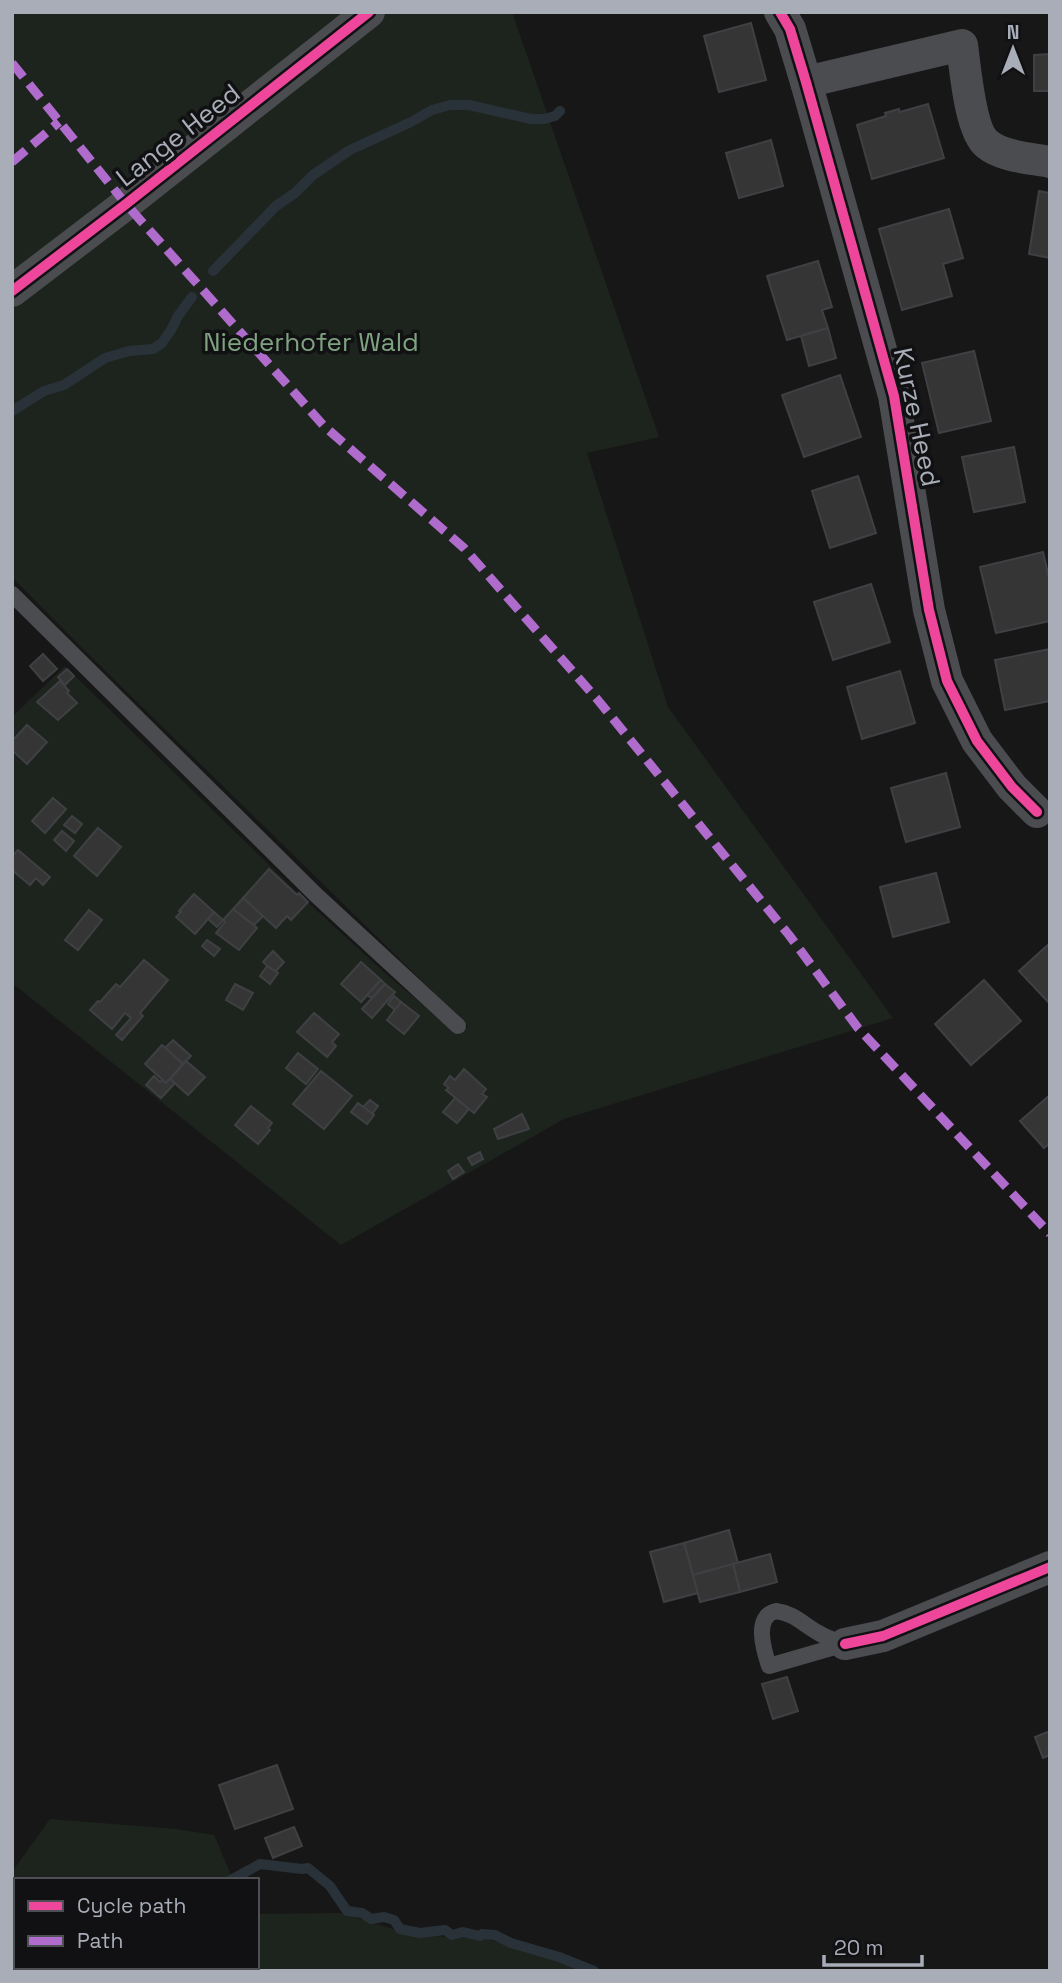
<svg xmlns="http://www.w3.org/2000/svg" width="1062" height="1983" font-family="'Space Grotesk',sans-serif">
<rect width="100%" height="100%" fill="#171717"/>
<g fill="#1d241e">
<path d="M 12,12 L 512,12 L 659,437 L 587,453 L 668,707 L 893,1018 L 564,1119 L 341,1245 L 12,983 L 12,717 L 65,666 L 302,897 L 386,974 L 459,1035 L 468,1026 L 83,649 L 12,577 Z"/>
<path d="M 50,1819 L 176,1829 L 214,1835 L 231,1875 L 225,1880 L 16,1880 L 16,1900 L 12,1872 Z"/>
<path d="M 340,1913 L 413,1935 L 488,1939 L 587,1971 L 201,1971 L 195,1967 L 257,1967 L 257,1914 Z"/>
<path d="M 26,1967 L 190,1967 L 196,1971 L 26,1971 Z"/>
</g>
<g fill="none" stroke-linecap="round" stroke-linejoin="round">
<g stroke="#2a3239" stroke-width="10">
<path d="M 213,271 L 276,206 L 295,193 L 313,175 L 350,150 L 411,122 L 432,110 L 450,105 L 469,105 L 531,119 L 544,119 L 555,116 L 560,111"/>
<path d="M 12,411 L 44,391 L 64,385 L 105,358 L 129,351 L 153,349 L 162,343 L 171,330 L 178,316 L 192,297"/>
<path d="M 231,1880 L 260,1864 L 302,1869 L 308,1868 L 330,1886 L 347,1911 L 362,1913 L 371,1919 L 384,1917 L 394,1920 L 400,1929 L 420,1933 L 445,1930 L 452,1935 L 463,1932 L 480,1936 L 482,1934 L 495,1935 L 511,1943 L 559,1957 L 594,1971"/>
</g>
</g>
<g fill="#353536" stroke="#3f4043" stroke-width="2">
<path d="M 751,23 L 766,80 L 719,92 L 704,36 Z"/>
<path d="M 1050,54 L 1050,91 L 1034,91 L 1034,55 Z"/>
<path d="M 928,104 L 944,158 L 872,179 L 857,125 L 886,116 L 885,113 L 899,109 L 900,112 Z"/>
<path d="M 771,140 L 783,186 L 739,198 L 726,153 Z"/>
<path d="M 1039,191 L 1050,193 L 1050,258 L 1029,254 Z"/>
<path d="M 949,209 L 963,258 L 943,264 L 952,296 L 902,310 L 879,229 Z"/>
<path d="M 818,261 L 832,307 L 822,310 L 828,328 L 787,340 L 767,276 Z"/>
<path d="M 828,328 L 836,358 L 809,366 L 801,336 Z"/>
<path d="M 974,351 L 991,421 L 939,433 L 922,363 Z"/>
<path d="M 840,375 L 861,437 L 804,457 L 782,395 Z"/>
<path d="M 1014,447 L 1025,502 L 974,512 L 962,457 Z"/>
<path d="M 858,476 L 876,533 L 830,548 L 812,491 Z"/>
<path d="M 1043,552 L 1050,582 L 1050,621 L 996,633 L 980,567 Z"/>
<path d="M 871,584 L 890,642 L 833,660 L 814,602 Z"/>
<path d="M 1050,649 L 1050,701 L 1005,710 L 995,660 Z"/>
<path d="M 43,654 L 57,669 L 43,681 L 30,666 Z"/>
<path d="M 67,669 L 74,676 L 65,685 L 58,677 Z"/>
<path d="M 900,671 L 915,723 L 862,739 L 847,687 Z"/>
<path d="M 60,681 L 69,691 L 67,693 L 77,703 L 58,720 L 37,702 Z"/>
<path d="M 27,725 L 47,742 L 27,764 L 12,750 L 12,741 Z"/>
<path d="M 946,773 L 960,827 L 906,842 L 891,788 Z"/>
<path d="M 53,798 L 66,809 L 45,833 L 32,821 Z"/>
<path d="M 72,816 L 82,824 L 75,833 L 64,825 Z"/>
<path d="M 98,828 L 121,847 L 97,876 L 74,856 Z"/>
<path d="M 62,831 L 74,841 L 66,851 L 54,840 Z"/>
<path d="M 18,850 L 50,877 L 43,885 L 36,878 L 30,885 L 12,870 L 12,856 Z"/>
<path d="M 269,869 L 297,895 L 299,893 L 308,902 L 291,920 L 287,916 L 276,928 L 243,898 Z"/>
<path d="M 936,873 L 949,922 L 893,937 L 880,887 Z"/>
<path d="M 194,894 L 214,912 L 195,934 L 176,917 L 181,912 L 179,911 Z"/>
<path d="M 243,898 L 263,916 L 254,925 L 233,909 Z"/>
<path d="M 233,909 L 257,928 L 239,950 L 216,933 L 225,922 L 223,920 Z"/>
<path d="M 89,910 L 102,920 L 78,950 L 65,940 Z"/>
<path d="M 214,912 L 223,920 L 217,927 L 208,919 Z"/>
<path d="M 207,940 L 220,949 L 214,956 L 202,946 Z"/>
<path d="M 1050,943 L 1050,1004 L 1019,971 Z"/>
<path d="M 273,951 L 284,962 L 275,972 L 263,962 Z"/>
<path d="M 144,960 L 168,980 L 140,1013 L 143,1016 L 122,1040 L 116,1035 L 131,1018 L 125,1013 L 112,1029 L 90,1010 L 98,1001 L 100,1002 L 116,984 L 120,987 Z"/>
<path d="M 361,962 L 381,980 L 361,1002 L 341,984 Z"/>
<path d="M 267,966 L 278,973 L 270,984 L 260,976 Z"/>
<path d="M 381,980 L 385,984 L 372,998 L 367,995 Z"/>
<path d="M 984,980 L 1021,1021 L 971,1065 L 935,1024 Z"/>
<path d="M 235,984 L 253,993 L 243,1010 L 226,1000 Z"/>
<path d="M 385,984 L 395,992 L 372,1018 L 362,1009 Z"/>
<path d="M 394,996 L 401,1002 L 395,1010 L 388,1004 Z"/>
<path d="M 401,1002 L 419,1016 L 404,1034 L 387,1020 Z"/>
<path d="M 314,1013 L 339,1034 L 332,1042 L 336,1046 L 327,1057 L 297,1032 Z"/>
<path d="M 173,1040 L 191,1056 L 183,1064 L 165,1048 Z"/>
<path d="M 162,1045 L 183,1064 L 166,1083 L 145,1064 Z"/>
<path d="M 298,1053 L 318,1069 L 306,1084 L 286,1068 Z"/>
<path d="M 186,1061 L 205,1077 L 188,1095 L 170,1079 Z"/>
<path d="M 464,1069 L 486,1089 L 482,1094 L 487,1097 L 474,1113 L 446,1090 L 449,1088 L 444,1084 L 450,1076 L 455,1080 Z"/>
<path d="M 321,1071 L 352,1096 L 324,1129 L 293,1104 Z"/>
<path d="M 154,1076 L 160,1082 L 162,1080 L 166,1083 L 170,1079 L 175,1083 L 161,1098 L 146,1085 Z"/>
<path d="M 1050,1095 L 1050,1143 L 1044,1148 L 1020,1121 Z"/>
<path d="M 455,1098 L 469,1109 L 457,1123 L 443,1112 Z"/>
<path d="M 370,1100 L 378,1106 L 372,1114 L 363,1107 Z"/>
<path d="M 358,1103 L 374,1115 L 367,1124 L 351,1112 Z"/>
<path d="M 251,1106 L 272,1123 L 268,1128 L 270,1130 L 258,1144 L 235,1125 Z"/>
<path d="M 522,1114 L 529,1129 L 498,1139 L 494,1129 Z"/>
<path d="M 480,1152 L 483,1159 L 472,1165 L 468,1158 Z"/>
<path d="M 458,1164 L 464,1172 L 453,1179 L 448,1171 Z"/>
<path d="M 729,1530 L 738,1563 L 693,1575 L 684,1543 Z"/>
<path d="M 684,1543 L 698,1593 L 664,1602 L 650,1552 Z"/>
<path d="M 770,1554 L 777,1582 L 740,1592 L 733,1564 Z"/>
<path d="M 733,1564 L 740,1592 L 700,1602 L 693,1575 Z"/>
<path d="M 787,1677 L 798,1711 L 773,1719 L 762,1684 Z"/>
<path d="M 1050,1731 L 1050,1755 L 1043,1758 L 1035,1737 Z"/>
<path d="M 277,1765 L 293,1809 L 235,1829 L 219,1785 Z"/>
<path d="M 294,1827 L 302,1846 L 273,1858 L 265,1838 Z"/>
</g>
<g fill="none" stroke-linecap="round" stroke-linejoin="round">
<g stroke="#4b4c50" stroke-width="16">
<path d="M 12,594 L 315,894 L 458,1026"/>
<path d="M 776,1611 C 793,1613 803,1624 817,1632 C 826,1638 836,1641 845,1644 L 769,1666 C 764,1651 753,1616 776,1611 Z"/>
</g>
<g stroke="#4b4c50" stroke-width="32">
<path d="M 780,12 L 790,29 L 806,82 L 894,396 L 929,610 L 947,681 L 977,741 L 1012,787 L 1037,812"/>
<path d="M 806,82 L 962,45 C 965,66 970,131 987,144 C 1003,157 1030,158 1050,162"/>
<path d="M 12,291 L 126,204 L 369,12"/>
<path d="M 845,1644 L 883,1636 L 1050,1567"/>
</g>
<g stroke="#b06ccc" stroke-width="9" stroke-dasharray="18 9" stroke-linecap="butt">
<path d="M 12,63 L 126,204 L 324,426 L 464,548 L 597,699 L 789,935 L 858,1028 L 1050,1234"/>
<path d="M 12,162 L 59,122"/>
</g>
<g stroke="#111113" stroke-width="15">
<g id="cycleway">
<path d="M 780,12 L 790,29 L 806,82 L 894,396 L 929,610 L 947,681 L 977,741 L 1012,787 L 1037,812"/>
<path d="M 12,291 L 126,204 L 369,12"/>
<path d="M 845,1644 L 883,1636 L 1050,1567"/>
</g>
</g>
<use href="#cycleway" stroke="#ed469a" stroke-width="10"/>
</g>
<g text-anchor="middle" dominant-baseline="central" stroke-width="7" stroke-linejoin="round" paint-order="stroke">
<g font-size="26" fill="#a8adb8" stroke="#111113">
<text transform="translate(178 135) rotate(-38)">Lange Heed</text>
<text transform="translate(917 417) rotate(78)">Kurze Heed</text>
</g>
<g font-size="26" fill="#7fa381" stroke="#111113">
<text x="311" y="342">Niederhofer Wald</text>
</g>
</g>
<rect width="1062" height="1983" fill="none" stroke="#a8adb8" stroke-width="28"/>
<rect x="14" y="1878" width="245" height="91" fill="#111113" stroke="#4d4f55" stroke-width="2"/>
<rect x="28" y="1901" width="35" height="10" fill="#ed469a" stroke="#4d4f55" stroke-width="2"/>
<text x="77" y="1913" font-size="21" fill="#a8adb8">Cycle path</text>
<rect x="28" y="1936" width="35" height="10" fill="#b06ccc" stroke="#4d4f55" stroke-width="2"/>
<text x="77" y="1948" font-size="21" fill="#a8adb8">Path</text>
<g transform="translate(1013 49)" stroke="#111113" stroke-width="5" paint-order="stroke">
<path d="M0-5L12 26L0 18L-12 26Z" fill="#a8adb8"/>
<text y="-10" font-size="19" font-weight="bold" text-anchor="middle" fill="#a8adb8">N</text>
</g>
<path d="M824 1955v10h98v-10" fill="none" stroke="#a8adb8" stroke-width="3.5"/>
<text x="834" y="1955" font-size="21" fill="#a8adb8" stroke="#111113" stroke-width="5" paint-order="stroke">20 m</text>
</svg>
